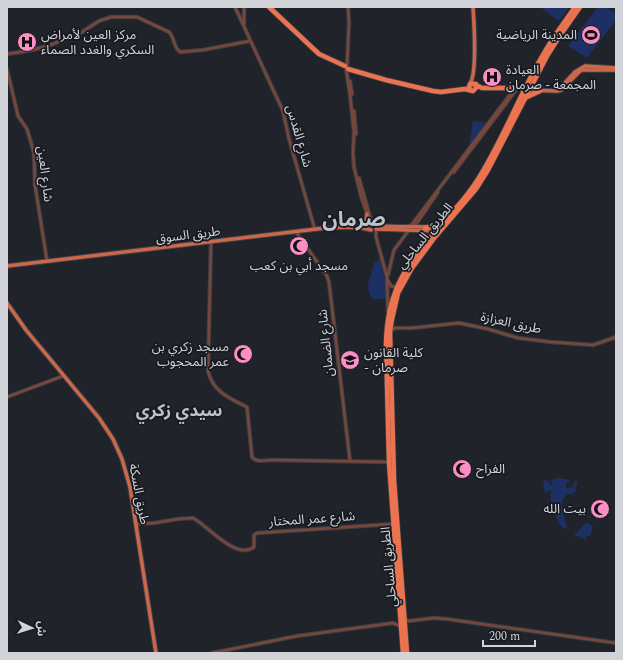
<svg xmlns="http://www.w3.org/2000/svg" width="623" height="660" font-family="Spectral,'Noto Sans Arabic',serif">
<rect width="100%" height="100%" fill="#20232a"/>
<g fill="#1d3064">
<path d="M 540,7 L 569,7 L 559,21 Z"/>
<path d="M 598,7 L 607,7 L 616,14 L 616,20 L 587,58 L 568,46 Z"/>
<path d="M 473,121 L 488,123 L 471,146 L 469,145 Z"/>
<path d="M 380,260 L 386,284 L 386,298 L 373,300 C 363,286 371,278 374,263 Z"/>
<path d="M 558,478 L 570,480 L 569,482 L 566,483 L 566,488 L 573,487 L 574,481 L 577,481 L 578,483 L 575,488 L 577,490 C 573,493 574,495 568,494 C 556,501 565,517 567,528 L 565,529 L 560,525 L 551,505 L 551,490 L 545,493 L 543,481 L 546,480 L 549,482 L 550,485 L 552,485 L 551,480 Z"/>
<path d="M 588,523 L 593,527 L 590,536 L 586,536 L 587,539 L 585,540 L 578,536 L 573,537 L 584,524 Z"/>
</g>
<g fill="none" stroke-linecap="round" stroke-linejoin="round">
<g stroke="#3c3f46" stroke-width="4.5">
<g id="minor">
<path d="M 235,7 L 283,111 L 289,139 L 315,230"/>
<path d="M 244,24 L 244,7"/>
<path d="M 7,54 L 27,51 L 48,46 L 82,32 L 99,21 L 111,17 L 137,17 L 169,32 C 175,38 173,47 180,52 L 203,50 L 250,41"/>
<path d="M 347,65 L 349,23 L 348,7"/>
<path d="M 346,68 L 350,95 L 354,132 L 353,154 L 354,167 L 361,196 L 371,225"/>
<path d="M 7,69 L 18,116 L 27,129 L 34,153 L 35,185 L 47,261"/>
<path d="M 350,81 L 352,94"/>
<path d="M 354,111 L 356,134"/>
<path d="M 454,172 L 516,90"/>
<path d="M 359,178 L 370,217 L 373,224"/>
<path d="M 410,227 L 512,92 L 512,90"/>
<path d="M 414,227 L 438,192"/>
<path d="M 376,229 L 376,237 L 387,277 L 388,313"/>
<path d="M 296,232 L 327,276 L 329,282 L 350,461"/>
<path d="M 211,241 L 208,371 C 213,392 229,398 247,407 L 252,457 C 256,463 265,460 272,460 L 389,462"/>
<path d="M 388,275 L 394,250 L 409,230"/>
<path d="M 388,281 L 391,286 L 396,287"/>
<path d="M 391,331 L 395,328 L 412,328 L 459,323 L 488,329 L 518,338 L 551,342 L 593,345 L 616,337"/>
<path d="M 7,397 L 63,376"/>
<path d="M 136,524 L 154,523 L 178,519 L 193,518 C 207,525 236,561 254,547 L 254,535 L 257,533 L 393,524"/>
<path d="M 405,619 L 409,621 L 434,618 L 447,619 L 616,643"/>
<path d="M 212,653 L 297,636 L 393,623 L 400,626"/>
</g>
</g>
<g stroke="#3c3f46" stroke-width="5.5">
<g id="major">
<path d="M 470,84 C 477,73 474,22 473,7"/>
<path d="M 564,84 L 575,72 L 585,66 L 616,68"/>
<path d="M 529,90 L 557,91 L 561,90 L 581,70 L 616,70"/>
<path d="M 360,225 L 371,225"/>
<path d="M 361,225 L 366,221 L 367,214"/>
<path d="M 376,225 C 395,229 420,224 438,229"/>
<path d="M 376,229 L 437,231"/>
<path d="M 7,266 L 325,228 C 340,228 356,225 371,230"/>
<path d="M 7,303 L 26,330 L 99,418 L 113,439 L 122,459 L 130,487 L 156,653"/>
</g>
</g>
<g stroke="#3c3f46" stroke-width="6">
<g id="highway">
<path d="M 269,7 L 319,54 L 345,66"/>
<path d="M 348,69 L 386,80 L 433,91 L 441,92 L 465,89 L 473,91 L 476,88 L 476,84 L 470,84 L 469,87 L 470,89"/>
<path d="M 476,85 L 482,88 L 527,88"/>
<path d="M 525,98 L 540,91"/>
<path d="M 425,228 L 442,222"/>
<path d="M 403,653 L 389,462 L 386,344 C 387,287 409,262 444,221 C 457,207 470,193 480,176 C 504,137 520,94 543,55 C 552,38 564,23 575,7"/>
<path d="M 407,653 L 394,480 L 390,331 L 392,319 L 398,293 L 412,268 L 435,237 L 476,189 L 488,170 L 547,56 L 559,37 L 580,7"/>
</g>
</g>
<use href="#minor" stroke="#784739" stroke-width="2.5"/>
<use href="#major" stroke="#cb674a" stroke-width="3.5"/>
<use href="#highway" stroke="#ec734f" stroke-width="4.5"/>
</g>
<defs>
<g id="stadium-disc" transform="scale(1)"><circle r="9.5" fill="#fb8fc5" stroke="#171a20"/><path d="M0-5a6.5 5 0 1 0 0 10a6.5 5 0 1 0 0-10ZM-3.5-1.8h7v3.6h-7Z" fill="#111"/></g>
<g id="hospital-disc" transform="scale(1)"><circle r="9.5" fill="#fb8fc5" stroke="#171a20"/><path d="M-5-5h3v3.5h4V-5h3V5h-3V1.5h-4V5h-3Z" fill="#111"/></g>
<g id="mosque-disc" transform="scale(1)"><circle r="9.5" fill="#fb8fc5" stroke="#171a20"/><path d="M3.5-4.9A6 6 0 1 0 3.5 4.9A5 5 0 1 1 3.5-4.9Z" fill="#111"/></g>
<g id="university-disc" transform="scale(1)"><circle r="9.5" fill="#fb8fc5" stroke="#171a20"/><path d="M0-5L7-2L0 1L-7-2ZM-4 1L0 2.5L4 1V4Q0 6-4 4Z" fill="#111"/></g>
</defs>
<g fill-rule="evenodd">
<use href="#stadium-disc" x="591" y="35"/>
<use href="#hospital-disc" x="27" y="42"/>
<use href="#hospital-disc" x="492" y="77"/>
<use href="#mosque-disc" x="299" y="246"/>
<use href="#mosque-disc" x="243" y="354"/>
<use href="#university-disc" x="350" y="360"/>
<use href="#mosque-disc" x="462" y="469"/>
<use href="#mosque-disc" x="600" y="509"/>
</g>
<g text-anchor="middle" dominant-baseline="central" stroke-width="3.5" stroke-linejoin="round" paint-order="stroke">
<g font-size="13" fill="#d1d3d8" stroke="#171a20" text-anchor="start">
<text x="41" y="35">مركز العين لأمراض<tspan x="41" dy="15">السكري والغدد الصماء</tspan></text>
<text x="577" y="35" text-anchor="end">المدينة الرياضية</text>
<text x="506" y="70">العيادة<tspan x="506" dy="15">المجمعة - صرمان</tspan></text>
<text x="299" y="266" text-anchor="middle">مسجد أبي بن كعب</text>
<text x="229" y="347" text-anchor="end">مسجد زكري بن<tspan x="229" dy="15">عمر المحجوب</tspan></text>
<text x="364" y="353">كلية القانون<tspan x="364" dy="15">- صرمان</tspan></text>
<text x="476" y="469">الفراح</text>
<text x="586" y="509" text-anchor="end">بيت الله</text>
</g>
<g font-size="13" fill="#d1d3d8" stroke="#171a20">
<text transform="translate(299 136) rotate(74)">شارع القدس</text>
<text transform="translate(45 174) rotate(83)">شارع العين</text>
<text transform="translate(188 235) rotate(-7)">طريق السوق</text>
<text transform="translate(425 236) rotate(-51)">الطريق الساحلي</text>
<text transform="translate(511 323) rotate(12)">طريق العزازة</text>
<text transform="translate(326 343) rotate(-96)">شارع الضمان</text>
<text transform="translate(139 494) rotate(79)">طريق السكة</text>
<text transform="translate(312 519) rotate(-4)">شارع عمر المختار</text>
<text transform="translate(389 567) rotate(-95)">الطريق الساحلي</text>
</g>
<g font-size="17" font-weight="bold" fill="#bdc1c9" stroke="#171a20">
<text x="179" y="411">سيدي زكري</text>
</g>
<g font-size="21" font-weight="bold" fill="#bdc1c9" stroke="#171a20">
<text x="354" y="220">صرمان</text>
</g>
</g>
<rect width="623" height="660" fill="none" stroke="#d1d3d8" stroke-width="16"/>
<g transform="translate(32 628) rotate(94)" stroke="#171a20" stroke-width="3" paint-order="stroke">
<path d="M0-3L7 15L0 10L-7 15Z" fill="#d1d3d8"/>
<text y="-6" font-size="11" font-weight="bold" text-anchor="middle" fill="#d1d3d8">ش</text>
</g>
<path d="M483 640v6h52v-6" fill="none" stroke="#d1d3d8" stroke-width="2"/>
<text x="489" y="640" font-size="12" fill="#d1d3d8" stroke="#171a20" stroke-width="3" paint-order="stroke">200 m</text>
</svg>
